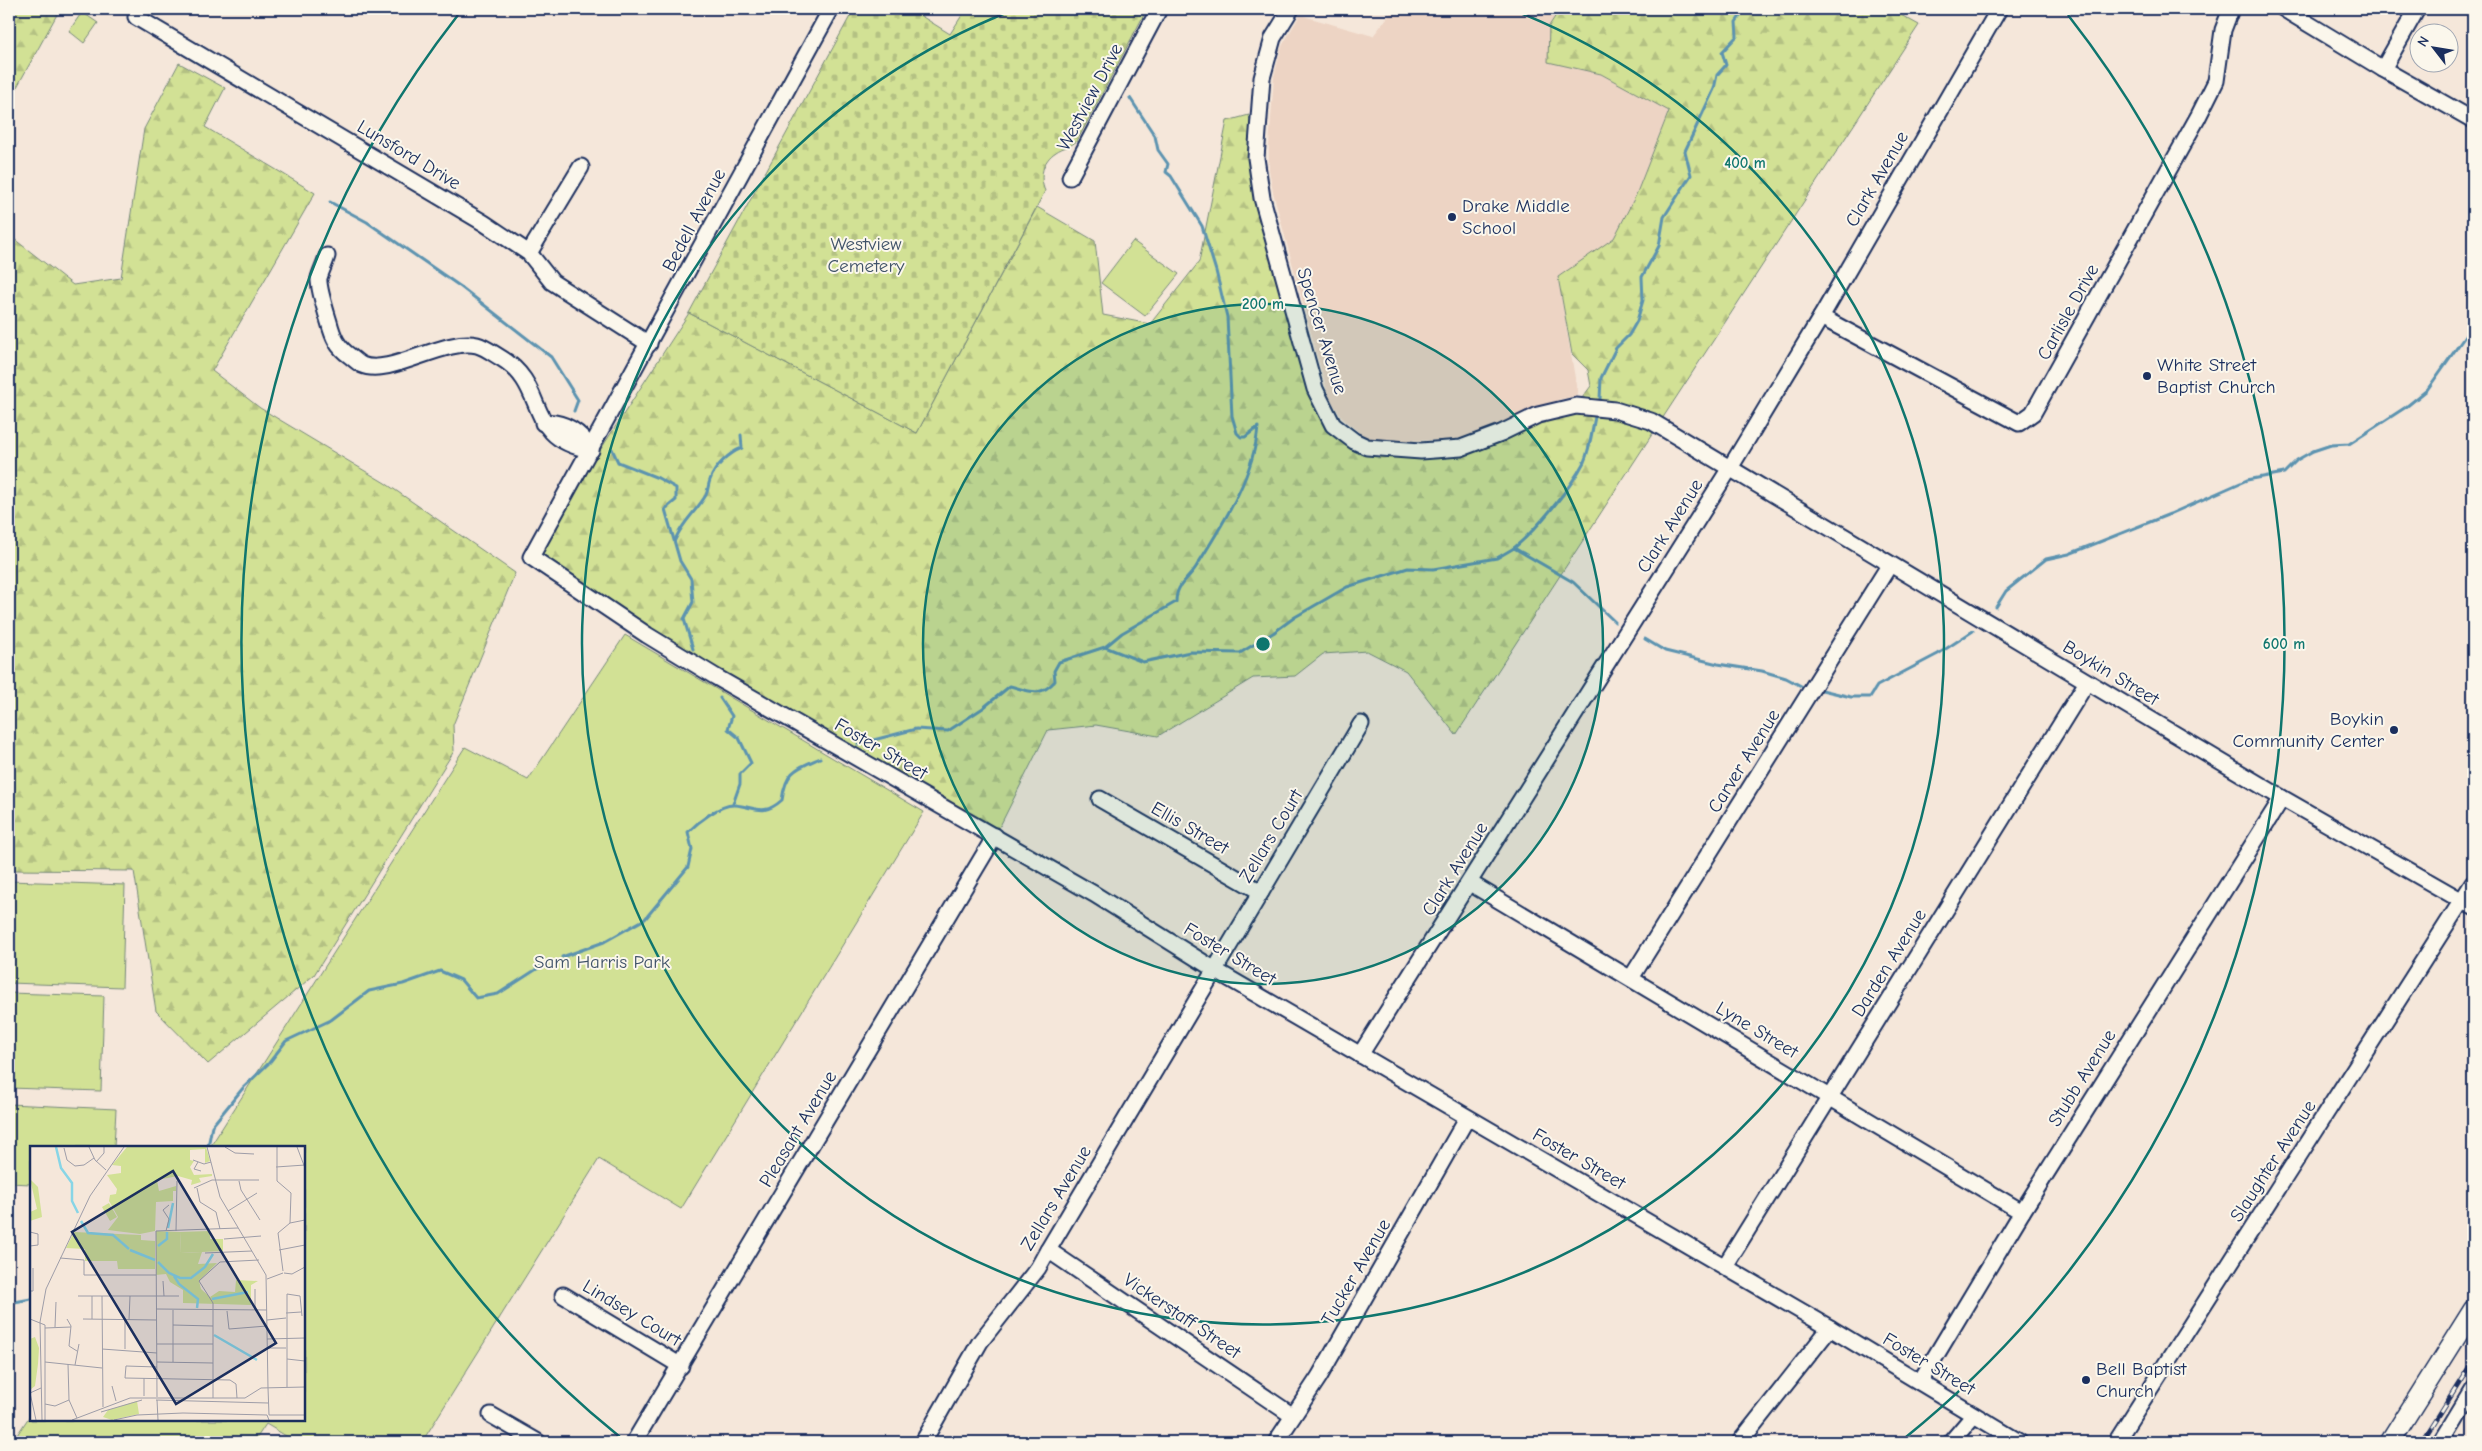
<svg xmlns="http://www.w3.org/2000/svg" width="2482" height="1451" font-family="'Comic Neue',sans-serif">
<defs>
<pattern id="forest-firs" width="22" height="20" patternUnits="userSpaceOnUse" patternTransform="scale(1.25)"><rect width="22" height="20" fill="#d2e195"/><path d="M5 1l3.5 6h-7zM16 11l3.5 6h-7z" fill="#b4c183"/></pattern>
<pattern id="cemetery-stones" width="16" height="16" patternUnits="userSpaceOnUse" patternTransform="scale(1.25)"><rect width="16" height="16" fill="#d2e195"/><path d="M2 7V4a2 2 0 0 1 4 0v3zM10 15v-3a2 2 0 0 1 4 0v3z" fill="#b4c183"/></pattern>
</defs>
<rect width="100%" height="100%" fill="#f5e7da"/>
<filter id="ink" filterUnits="userSpaceOnUse"><feTurbulence type="fractalNoise" baseFrequency=".02" numOctaves="2"/><feDisplacementMap in="SourceGraphic" scale="10" xChannelSelector="R" yChannelSelector="G"/><feConvolveMatrix kernelMatrix="1 2 1 2 8 2 1 2 1" color-interpolation-filters="sRGB"/></filter>
<g filter="url(#ink)">
<path fill="#edd4c4" d="M 1394,9 L 1560,9 L 1549,26 L 1549,62 L 1601,74 L 1669,111 L 1636,195 L 1614,239 L 1558,277 L 1578,396 L 1561,399 L 1467,437 L 1450,440 L 1391,441 L 1366,438 L 1342,418 L 1329,397 L 1315,348 L 1273,192 L 1269,170 L 1269,147 L 1274,76 L 1282,46 L 1300,15 L 1373,36 Z"/>
<g fill="url(#forest-firs)" stroke="#76887a">
<path d="M 9,9 L 60,9 L 17,87 L 9,132 Z"/>
<path d="M 1560,9 L 1890,9 L 1919,25 L 1456,735 L 1406,671 L 1367,651 L 1323,654 L 1295,676 L 1253,678 L 1158,736 L 1096,725 L 1048,730 L 995,836 L 531,557 L 689,313 L 917,433 L 1037,207 L 1095,241 L 1103,315 L 1150,324 L 1199,262 L 1227,121 L 1249,115 L 1256,158 L 1315,389 L 1354,441 L 1461,448 L 1576,406 L 1591,386 L 1588,370 L 1572,354 L 1558,277 L 1614,238 L 1636,195 L 1669,111 L 1601,74 L 1548,62 L 1549,26 Z"/>
<path d="M 179,63 L 225,88 L 205,127 L 315,193 L 212,371 L 260,408 L 385,483 L 515,573 L 453,725 L 454,751 L 314,975 L 208,1064 L 156,1011 L 134,871 L 9,870 L 9,235 L 73,285 L 121,278 L 144,129 Z"/>
</g>
<path fill="url(#cemetery-stones)" stroke="#76887a" d="M 854,9 L 910,9 L 950,34 L 966,9 L 1147,9 L 1077,141 C 1070,147 1063,147 1056,152 C 1042,161 1039,177 1045,191 L 917,433 L 689,313 Z"/>
<g fill="#d2e195" stroke="#76887a">
<path d="M 82,12 L 98,23 L 84,43 L 69,31 Z"/>
<path d="M 1133,241 L 1179,274 L 1145,316 L 1101,283 Z"/>
<path d="M 625,635 L 924,812 L 681,1209 L 599,1159 L 422,1442 L 296,1442 L 266,1424 L 254,1442 L 14,1442 L 13,1441 L 31,1414 L 31,1420 L 304,1420 L 304,1147 L 210,1147 L 465,747 L 528,780 Z"/>
<path d="M 9,881 L 125,885 L 122,987 L 9,983 Z"/>
<path d="M 9,993 L 104,996 L 101,1091 L 9,1088 Z"/>
<path d="M 9,1104 L 116,1109 L 114,1147 L 31,1147 L 31,1184 L 9,1183 Z"/>
</g>
<g fill="none" stroke-linecap="round" stroke-linejoin="round">
<g stroke="#5c93b0" stroke-width="3">
<path d="M 330,202 L 367,222 L 461,287 L 551,357 L 578,400 L 574,411"/>
<path d="M 1600,399 L 1601,378 L 1616,348 L 1629,335 L 1637,321 L 1643,300 L 1642,277 L 1659,246 L 1664,217 L 1691,175 L 1685,151 L 1714,89 L 1717,75 L 1726,65 L 1722,52 L 1737,36 L 1736,22 L 1745,9"/>
<path d="M 612,449 L 618,462 L 658,478 L 676,488 L 676,500 L 665,509 L 680,561 L 691,579 L 693,602 L 684,619 L 693,649"/>
<path d="M 675,540 C 683,521 696,512 706,495 C 708,491 708,485 710,480 C 715,466 729,453 742,448 L 741,435"/>
<path d="M 1514,548 C 1537,529 1570,489 1584,462 C 1590,448 1592,431 1595,417"/>
<path d="M 1996,607 L 2006,591 L 2046,559 L 2069,554 L 2170,514 L 2247,480 L 2284,473 L 2297,460 L 2313,451 L 2331,445 L 2349,444 L 2406,407 L 2427,390 L 2468,332 L 2473,330"/>
<path d="M 1645,639 L 1665,651 L 1718,664 L 1762,671 L 1786,678 L 1803,687"/>
<path d="M 1105,647 L 1143,662 L 1190,652 L 1240,653 L 1273,633 L 1295,617 L 1347,587 L 1408,568 L 1433,569 L 1497,558 L 1514,548 L 1573,582 L 1615,622"/>
<path d="M 1822,690 L 1851,697 L 1870,697 L 1877,686 L 1938,654 L 1973,631"/>
<path d="M 720,698 L 732,716 L 728,729 L 739,738 L 751,763 L 740,774 L 740,784 L 733,804"/>
<path d="M 858,744 L 916,729 L 948,731 L 983,708 L 1010,686 C 1030,691 1040,698 1055,681 L 1054,671 L 1059,662 L 1105,647 L 1122,633 L 1176,602 C 1176,584 1187,581 1196,567 C 1222,525 1254,477 1258,427 L 1245,437 L 1241,437 L 1237,433 L 1232,416 L 1227,317 L 1216,271 L 1202,226 L 1171,176 L 1166,172 L 1168,164 L 1158,150 L 1155,136 L 1130,98"/>
<path d="M 562,957 L 604,942 L 645,919 L 688,867 L 692,849 L 688,832 C 698,822 720,804 735,805 C 756,807 763,817 782,800 C 786,771 795,769 820,758"/>
<path d="M 208,1147 L 212,1126 L 243,1088 L 269,1063 L 286,1041 L 331,1020 L 369,991 L 403,984 L 440,971 L 461,980 L 476,998 L 498,994 L 543,965"/>
<path d="M 9,1303 L 31,1299"/>
</g>
<g stroke="#1b2f5e" stroke-width="19">
<g id="minor">
<path d="M 831,9 L 531,557 L 647,635 L 716,677 L 1094,894 L 1225,976 L 1830,1328 L 2019,1442"/>
<path d="M 1291,9 L 1273,38 L 1262,78 L 1256,158 L 1262,198 L 1315,389 L 1333,425 L 1354,441 L 1367,447 L 1421,451 L 1461,448 L 1501,433 L 1538,415 L 1576,406 L 1615,410 L 1651,421 L 2282,798 L 2473,907"/>
<path d="M 2284,9 L 2383,69 L 2473,120"/>
<path d="M 136,17 L 484,223 L 529,253 L 552,282 L 649,344"/>
<path d="M 2383,69 L 2417,9"/>
<path d="M 1070,177 L 1159,9"/>
<path d="M 529,253 L 581,167"/>
<path d="M 327,256 C 325,263 321,271 319,278 C 318,287 326,312 329,322 C 333,337 337,347 350,356 C 354,359 358,363 362,365 C 389,377 446,337 477,345 C 485,347 494,354 501,358 C 550,387 522,438 591,450"/>
<path d="M 1821,317 L 2019,423 L 2033,413 L 2198,117 L 2216,81 L 2223,30 L 2231,9"/>
<path d="M 543,423 C 563,420 582,433 591,450"/>
<path d="M 1100,799 L 1261,892"/>
<path d="M 1470,883 L 2022,1212"/>
<path d="M 1631,978 L 1890,564"/>
<path d="M 1360,1055 L 1730,468 L 1821,317 L 1999,9"/>
<path d="M 1048,1250 L 1293,1416"/>
<path d="M 1725,1266 L 2087,682"/>
<path d="M 563,1295 L 681,1366"/>
<path d="M 1920,1382 L 2022,1212 L 2282,798"/>
<path d="M 491,1415 L 538,1442"/>
<path d="M 634,1442 L 995,836"/>
<path d="M 923,1442 L 980,1342 L 1038,1268 L 1048,1250 L 1361,724"/>
<path d="M 1276,1442 L 1319,1377 L 1467,1118"/>
<path d="M 1740,1442 L 1830,1328"/>
<path d="M 1951,1442 L 1974,1415"/>
<path d="M 2116,1442 L 2473,883"/>
<path d="M 2441,1442 L 2473,1389"/>
</g>
</g>
<g stroke="#1b2f5e" stroke-width="22">
<path id="major" d="M 2390,1442 L 2473,1310"/>
</g>
<use href="#minor" stroke="#fbf7ec" stroke-width="15"/>
<use href="#major" stroke="#fbf7ec" stroke-width="19"/>
<g stroke="#1b2f5e" stroke-width="5">
<path id="rail" d="M 2422,1442 L 2473,1361"/>
</g>
<use href="#rail" stroke="#fbf7ec" stroke-width="3" stroke-dasharray="9" stroke-linecap="butt"/>
</g>
</g>
<circle cx="1263" cy="644" r="340" fill="#0f766e" fill-opacity=".12"/>
<g fill="none" stroke="#0f766e" stroke-width="2.5">
<circle cx="1263" cy="644" r="340"/>
<path d="M1513 10A681 681 0 1 1 1013 10"/>
<path d="M620 1437A1021 1021 0 0 1 458 15M2068 15A1021 1021 0 0 1 1906 1437"/>
</g>
<g fill="#1b2f5e" stroke="#fbf7ec" stroke-width="2">
<circle cx="1452" cy="217" r="5"/>
<circle cx="2147" cy="376" r="5"/>
<circle cx="2394" cy="730" r="5"/>
<circle cx="2086" cy="1380" r="5"/>
</g>
<g text-anchor="middle" dominant-baseline="central" stroke-width="4" stroke-linejoin="round" paint-order="stroke">
<g font-size="19" fill="#1b2f5e" stroke="#fbf7ec">
<text transform="translate(1090 97) rotate(-62)">Westview Drive</text>
<text transform="translate(409 155) rotate(31)">Lunsford Drive</text>
<text transform="translate(1877 179) rotate(-60)">Clark Avenue</text>
<text transform="translate(694 220) rotate(-62)">Bedell Avenue</text>
<text transform="translate(2068 312) rotate(-61)">Carlisle Drive</text>
<text transform="translate(1322 331) rotate(73)">Spencer Avenue</text>
<text transform="translate(1670 526) rotate(-58)">Clark Avenue</text>
<text transform="translate(2111 673) rotate(31)">Boykin Street</text>
<text transform="translate(881 749) rotate(30)">Foster Street</text>
<text transform="translate(1744 761) rotate(-58)">Carver Avenue</text>
<text transform="translate(1190 828) rotate(30)">Ellis Street</text>
<text transform="translate(1271 836) rotate(-59)">Zellars Court</text>
<text transform="translate(1455 869) rotate(-58)">Clark Avenue</text>
<text transform="translate(1230 954) rotate(31)">Foster Street</text>
<text transform="translate(1889 963) rotate(-58)">Darden Avenue</text>
<text transform="translate(1757 1030) rotate(31)">Lyne Street</text>
<text transform="translate(2082 1078) rotate(-58)">Stubb Avenue</text>
<text transform="translate(798 1129) rotate(-59)">Pleasant Avenue</text>
<text transform="translate(1579 1159) rotate(30)">Foster Street</text>
<text transform="translate(2273 1161) rotate(-57)">Slaughter Avenue</text>
<text transform="translate(1056 1198) rotate(-59)">Zellars Avenue</text>
<text transform="translate(1356 1272) rotate(-60)">Tucker Avenue</text>
<text transform="translate(632 1313) rotate(31)">Lindsey Court</text>
<text transform="translate(1182 1316) rotate(34)">Vickerstaff Street</text>
<text transform="translate(1929 1364) rotate(31)">Foster Street</text>
</g>
<g font-size="19" fill="#1b2f5e" stroke="#fbf7ec" text-anchor="start">
<text x="1462" y="206">Drake Middle<tspan x="1462" dy="22">School</tspan></text>
<text x="2157" y="365">White Street<tspan x="2157" dy="22">Baptist Church</tspan></text>
<text x="2384" y="719" text-anchor="end">Boykin<tspan x="2384" dy="22">Community Center</tspan></text>
<text x="2096" y="1369">Bell Baptist<tspan x="2096" dy="22">Church</tspan></text>
</g>
<g font-size="19" fill="#405369" stroke="#fbf7ec">
<text x="866" y="244">Westview<tspan x="866" dy="22">Cemetery</tspan></text>
<text x="602" y="962">Sam Harris Park</text>
</g>
</g>
<g transform="translate(30 1146)">
<rect width="275" height="275" fill="#f5e7da"/>
<path d="M 0,33 L 8,41 L 12,71 L 0,75 L 0,66 L 7,63 Z" fill="#d2e195"/>
<path d="M 97,1 L 176,1 L 180,15 L 175,17 L 175,3 L 160,4 L 160,14 L 164,15 L 160,21 L 164,29 L 182,28 L 182,30 L 169,32 L 171,36 L 161,39 L 162,34 L 148,30 L 127,34 L 129,45 L 146,40 L 146,45 L 143,45 L 143,55 L 126,56 L 125,85 L 110,88 L 78,84 L 88,71 L 79,55 L 80,49 L 86,48 L 87,43 L 77,29 L 91,27 L 91,20 L 82,19 ZM 126,85 L 150,86 L 151,107 L 172,106 L 168,118 L 187,117 L 169,135 L 171,143 L 180,151 L 189,145 L 205,146 L 206,134 L 228,135 L 221,139 L 221,159 L 153,157 L 153,144 L 140,136 L 136,128 L 126,129 ZM 5,191 L 9,202 L 8,218 L 5,240 L 0,244 L 0,193 ZM 107,255 L 109,268 L 82,274 L 73,271 L 78,264 Z" fill="#d2e195"/>
<path d="M 180,85 L 180,93 L 193,93 L 193,105 L 151,107 L 150,86 Z" fill="#d2e195"/>
<path d="M 79,57 L 87,71 L 80,75 L 72,61 ZM 44,86 L 111,89 L 111,94 L 125,95 L 125,123 L 88,123 L 87,115 L 55,115 L 55,103 L 36,102 Z" fill="#d2e195"/>
<path fill="none" stroke="#88d5e6" stroke-width="2.5" d="M 26,1 L 31,22 L 42,37 L 42,55 L 48,67M 51,75 L 58,87 L 83,89 L 99,103M 138,82 L 143,57M 128,100 L 137,93 L 137,86M 100,104 L 125,114M 128,116 L 139,127 L 150,132 L 161,132 L 175,121 L 183,108M 144,130 L 149,138 L 168,153 L 167,162M 182,153 L 218,146M 184,189 L 227,214"/>
<path fill="none" stroke="#9e9da8" stroke-width="1" d="M 59,1 L 65,14 L 76,24M 177,1 L 190,51 L 236,129 L 238,242M 195,1 L 205,7 L 224,8M 247,1 L 247,35 L 261,47 L 260,77M 267,1 L 275,22M 34,2 L 37,14 L 45,20 L 54,19 L 64,12M 163,14 L 174,18 L 181,16M 66,16 L 74,7 L 74,1M 168,16 L 164,23 L 171,25M 246,21 L 275,19M 209,35 L 211,44 L 230,74M 164,42 L 182,34 L 229,34M 167,42 L 170,56 L 186,66 L 190,83M 198,65 L 227,47M 136,85 L 139,73 L 133,64 L 139,59M 146,85 L 147,35M 0,86 L 8,88 L 8,99 L 0,100M 194,93 L 231,90M 249,104 L 275,99M 175,107 L 222,105M 30,112 L 54,114 L 54,129 L 126,129M 253,125 L 248,87 L 260,77 L 275,74M 254,127 L 262,128 L 275,121M 237,133 L 253,127M 133,135 L 134,150M 225,143 L 225,164M 0,145 L 3,145 L 3,122M 48,150 L 149,150M 62,150 L 62,173M 72,150 L 73,261M 126,163 L 237,164M 143,164 L 143,216M 197,165 L 199,183 L 237,180M 256,167 L 271,166M 0,173 L 15,179 L 15,274M 37,173 L 41,180 L 39,200 L 47,205M 53,173 L 127,174M 99,174 L 100,150M 237,174 L 256,172M 143,179 L 183,180M 25,181 L 26,156M 15,182 L 41,181M 237,193 L 275,192M 127,198 L 183,198M 238,202 L 256,202M 72,203 L 127,207M 95,203 L 95,174M 257,213 L 275,215M 15,216 L 72,222M 127,216 L 183,217M 38,218 L 39,254 L 47,272M 45,219 L 49,198M 127,221 L 96,220 L 95,232 L 200,234 L 206,238 L 207,252M 114,232 L 114,250M 82,240 L 86,255M 257,241 L 257,148 L 270,150 L 272,170M 238,242 L 239,269 L 275,269M 127,251 L 126,85 L 208,82M 183,252 L 183,157 L 169,135 L 190,116 L 229,114M 126,254 L 238,257M 127,254 L 128,274M 15,258 L 25,260 L 39,254M 71,266 L 112,254M 6,274 L 0,247 L 11,242M 12,274 L 10,176 L 16,143 L 60,50 L 94,1M 42,274 L 100,252 L 215,252 L 231,242 L 275,241M 84,274 L 107,269 L 153,267 L 237,269 L 239,274"/>
<path fill="#1b2f5e" fill-opacity="0.15" stroke="#1b2f5e" stroke-width="2.5" d="M 143,25 L 246,197 L 146,258 L 42,86 Z"/>
<rect width="275" height="275" fill="none" stroke="#1b2f5e" stroke-width="2.5"/>
</g>
<circle cx="1263" cy="644" r="8" fill="#0f766e" stroke="#fbf7ec" stroke-width="2.5"/>
<g font-size="15" text-anchor="middle" font-weight="bold" fill="#0f766e" stroke="#fbf7ec" stroke-width="4" stroke-linejoin="round" paint-order="stroke">
<text x="1745" y="168">400 m</text>
<text x="1263" y="309">200 m</text>
<text x="2284" y="649">600 m</text>
</g>
<rect width="2482" height="1451" fill="none" stroke="#fbf7ec" stroke-width="30"/>
<rect x="15" y="15" width="2452" height="1421" fill="none" stroke="#1b2f5e" stroke-width="2" filter="url(#ink)"/>
<g transform="translate(2434 48) rotate(301)"><circle r="24" fill="#fbf7ec" stroke="#a1a7b3"/>
<path d="M0-4L9 19L0 12L-9 19Z" fill="#1b2f5e"/>
<text y="-8" font-size="14" font-weight="bold" text-anchor="middle" fill="#1b2f5e">N</text>
</g>
</svg>
